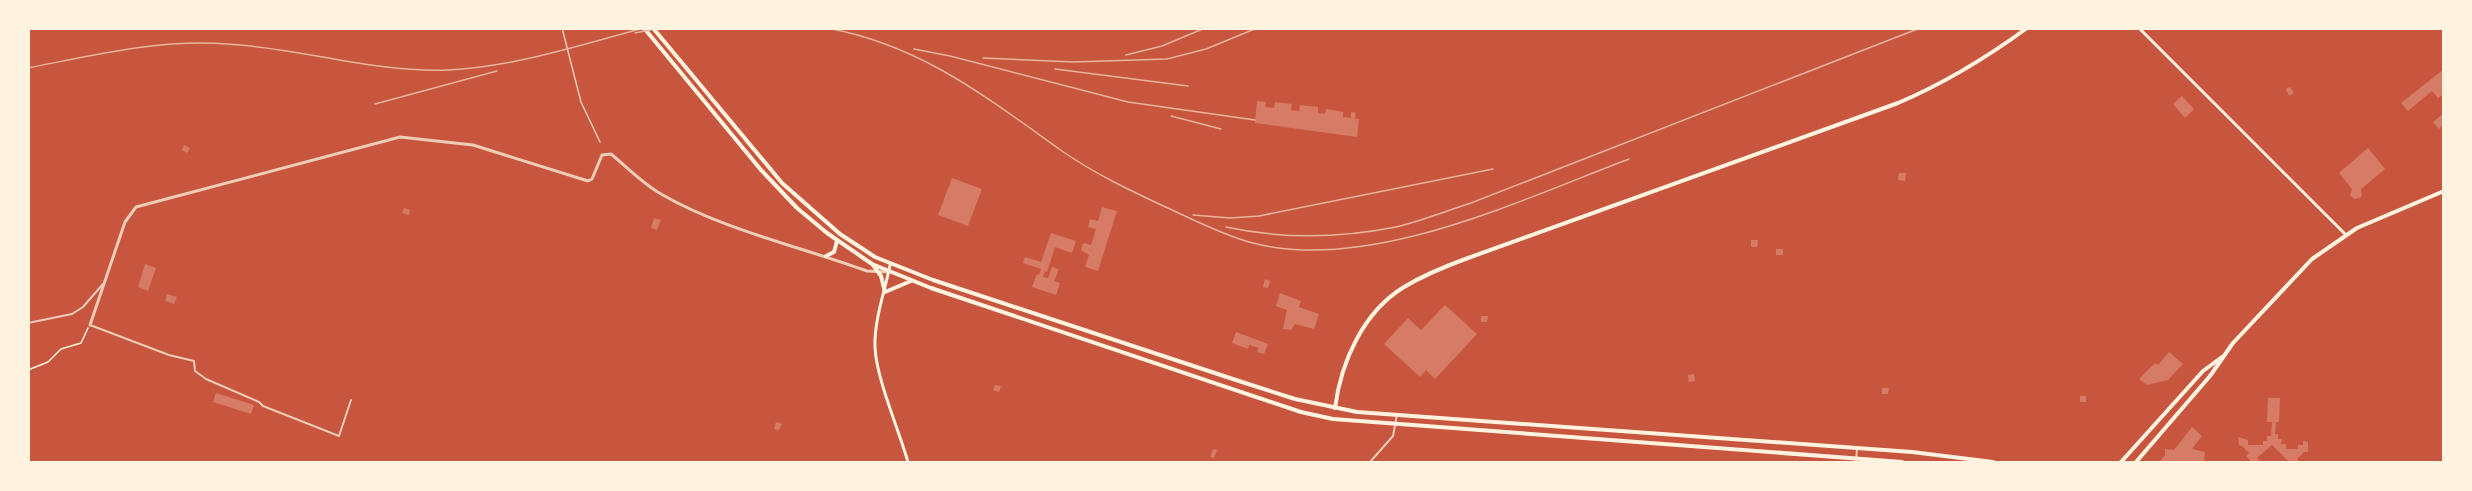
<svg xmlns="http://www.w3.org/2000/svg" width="2472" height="491" font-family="'Times New Roman',serif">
<rect width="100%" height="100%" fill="#c8553d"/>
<g fill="#d67c66">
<path d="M 2444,69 L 2444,94 L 2438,98 L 2432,91 L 2408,111 L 2401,103 Z"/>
<path d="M 2290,87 L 2294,93 L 2289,96 L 2286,89 Z"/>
<path d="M 2182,96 L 2194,109 L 2185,118 L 2173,104 Z"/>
<path d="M 1257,101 L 1266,102 L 1265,107 L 1274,108 L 1275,102 L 1292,104 L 1291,110 L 1299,111 L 1300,105 L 1318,107 L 1318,113 L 1325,114 L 1326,109 L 1343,112 L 1343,117 L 1351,118 L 1351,112 L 1356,113 L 1355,119 L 1359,119 L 1357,137 L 1255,123 Z"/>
<path d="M 2444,113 L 2444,125 L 2439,129 L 2433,122 Z"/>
<path d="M 184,145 L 190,148 L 187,153 L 182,150 Z"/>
<path d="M 2368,148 L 2385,169 L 2361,189 L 2362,195 L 2360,198 L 2354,199 L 2350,195 L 2352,189 L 2339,173 Z"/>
<path d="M 1899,173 L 1906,173 L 1905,181 L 1898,180 Z"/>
<path d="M 952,178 L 982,189 L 968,226 L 938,215 Z"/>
<path d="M 1102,207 L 1117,211 L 1098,271 L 1085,267 L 1089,255 L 1081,250 L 1083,243 L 1091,245 L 1096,229 L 1088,227 L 1090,219 L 1098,221 Z"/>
<path d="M 404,208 L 410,210 L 409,215 L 402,213 Z"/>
<path d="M 654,218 L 661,220 L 657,230 L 651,228 Z"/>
<path d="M 1051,233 L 1076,241 L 1072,253 L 1055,247 L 1047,272 L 1045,271 L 1043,277 L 1048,278 L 1052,267 L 1059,269 L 1054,281 L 1060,283 L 1056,295 L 1032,287 L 1037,274 L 1039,275 L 1041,269 L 1023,263 L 1025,257 L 1041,262 Z"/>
<path d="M 1751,240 L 1758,240 L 1757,247 L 1751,247 Z"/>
<rect x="1776" y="249" width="7" height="6"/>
<path d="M 145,264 L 156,268 L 148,291 L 138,287 Z"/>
<path d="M 1265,279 L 1270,281 L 1268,288 L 1263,287 Z"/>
<path d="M 1280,293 L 1301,301 L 1299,307 L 1319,314 L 1314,329 L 1295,324 L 1291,330 L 1283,329 L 1287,310 L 1276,306 Z"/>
<path d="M 167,294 L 177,297 L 174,304 L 165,301 Z"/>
<path d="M 1445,305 L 1477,334 L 1435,379 L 1426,370 L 1420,377 L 1384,344 L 1408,318 L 1421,330 Z"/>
<path d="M 1481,316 L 1488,316 L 1487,322 L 1481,322 Z"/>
<path d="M 1236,332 L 1268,344 L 1264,354 L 1257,352 L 1259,348 L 1249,345 L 1248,349 L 1232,343 Z"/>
<path d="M 2169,352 L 2183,364 L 2168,380 L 2147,385 L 2139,379 L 2155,363 L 2158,365 Z"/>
<path d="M 1694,374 L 1695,381 L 1689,382 L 1688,375 Z"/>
<path d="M 995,385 L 1001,386 L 999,392 L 993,390 Z"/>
<path d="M 1882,388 L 1889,388 L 1888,394 L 1882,394 Z"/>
<path d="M 216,393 L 254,405 L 251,414 L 213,402 Z"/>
<rect x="2080" y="396" width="6" height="6"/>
<path d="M 2268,398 L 2280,398 L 2279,422 L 2276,422 L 2275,434 L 2278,434 L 2278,439 L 2282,439 L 2281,444 L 2286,444 L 2286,449 L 2298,449 L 2298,445 L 2303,445 L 2303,441 L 2308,442 L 2308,452 L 2304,452 L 2297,459 L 2300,462 L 2289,462 L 2272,445 L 2257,458 L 2261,462 L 2248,462 L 2250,460 L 2246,456 L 2249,453 L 2242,446 L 2239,445 L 2238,437 L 2248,440 L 2248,445 L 2263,445 L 2263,441 L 2267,441 L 2267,436 L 2271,436 L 2272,422 L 2267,422 Z"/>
<path d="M 776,422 L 782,424 L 779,430 L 774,429 Z"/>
<path d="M 2192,427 L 2202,436 L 2192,449 L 2205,452 L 2204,462 L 2160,461 L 2165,455 L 2165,449 L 2174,450 Z"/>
<path d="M 1213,449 L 1217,450 L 1214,458 L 1210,457 Z"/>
</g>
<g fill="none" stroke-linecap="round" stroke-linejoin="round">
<path stroke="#fff3e0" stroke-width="1.5" d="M 28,370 L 48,362 L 61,349 L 81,343 L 88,328"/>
<path stroke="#f1ccb7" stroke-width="1.5" d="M 562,28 L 581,102 L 600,142"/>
<g stroke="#f1ccb7" stroke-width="2">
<path d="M 28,323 L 72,314 L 83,307 L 103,284"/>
<path d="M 90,325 L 169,355 L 194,361 L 195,371 L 206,379 L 259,402 L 263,406 L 339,436 L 351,400"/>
<path d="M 1370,462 L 1393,436 L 1397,414"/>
<path d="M 1856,462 L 1857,448"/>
</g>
<path stroke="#f1ccb7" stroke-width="3" d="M 90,325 L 125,222 L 136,207 L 400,137 L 473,145 L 588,181 L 592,179 L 602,155 L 611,154 C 628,168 642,183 661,194 C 721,229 801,247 867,271 L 889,272"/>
<g stroke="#fff3e0" stroke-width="3">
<path d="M 2139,28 L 2345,234"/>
<path d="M 890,265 C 885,291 874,320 875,347 C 876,378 899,430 908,462"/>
</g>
<g stroke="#fff3e0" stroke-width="4">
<path d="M 644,28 L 761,170 L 797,208 L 827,233 L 872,264 L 931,288 L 1301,412 L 1333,419 L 1902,462"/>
<path d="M 653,28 L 782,183 L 840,234 L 875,257 L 933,280 L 1242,382 L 1295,399 L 1357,412 L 1912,452 L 1993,462"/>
<path d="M 826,256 L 834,252 L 837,241"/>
<path d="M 873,265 L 881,276 L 885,292 L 911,281"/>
<path d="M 1335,408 C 1341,362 1363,312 1404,287 C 1424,275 1446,266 1468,258 L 1898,103 C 1945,83 1986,58 2027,28"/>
<path d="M 2121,462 L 2203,371 L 2222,357"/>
<path d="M 2136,462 L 2210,376 L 2233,343 L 2312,259 L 2357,228 L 2444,191"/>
</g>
<g stroke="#e9b49f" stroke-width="1.5">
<path d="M 827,28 C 921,45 986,97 1062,151 C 1095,174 1133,192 1170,209 C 1196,221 1221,234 1249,242 C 1366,275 1520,200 1629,159"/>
<path d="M 635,33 L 659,28"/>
<path d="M 914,49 L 950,56 L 1128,102 L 1255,120"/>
<path d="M 1126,55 L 1162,46 L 1205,28"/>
<path d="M 983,58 L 1073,62 L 1167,59 L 1206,49 L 1257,28"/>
<path d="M 28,68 C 94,55 159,39 227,44 C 301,48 373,73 448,70 C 514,67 580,45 644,28"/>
<path d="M 1055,69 L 1188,86"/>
<path d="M 375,104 L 497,71"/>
<path d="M 1171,116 L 1221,129"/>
<path d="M 1193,215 L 1230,218 L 1259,216 L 1493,169"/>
<path d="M 1226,227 C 1281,239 1340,238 1396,227 C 1421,221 1446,211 1471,203 L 1920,28"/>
</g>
</g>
<rect width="2472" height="491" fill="none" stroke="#fff3e0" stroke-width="60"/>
</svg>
